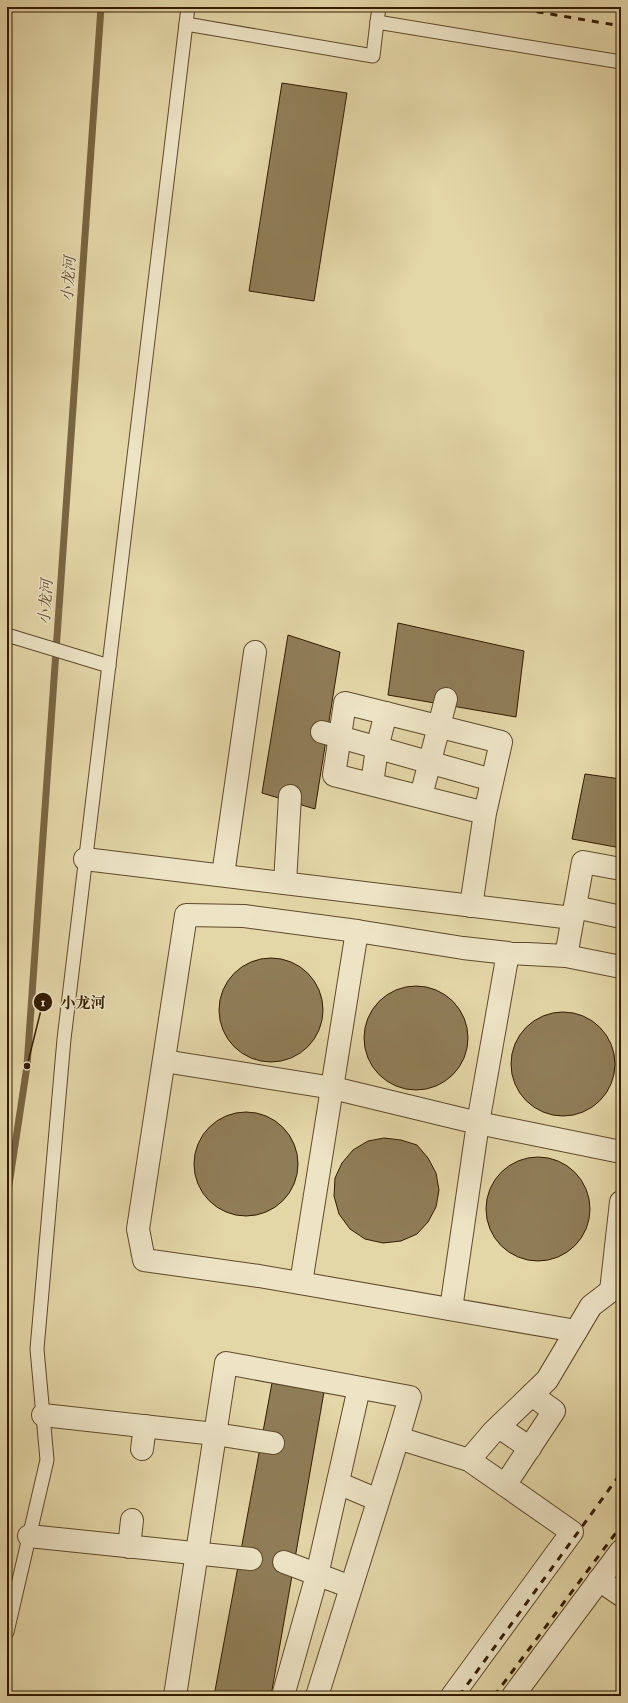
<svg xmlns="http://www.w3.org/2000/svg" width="628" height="1703" font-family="'IM FELL DW Pica','Noto Serif SC',serif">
<rect width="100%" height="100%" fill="#e3d6a7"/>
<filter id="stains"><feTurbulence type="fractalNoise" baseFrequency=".005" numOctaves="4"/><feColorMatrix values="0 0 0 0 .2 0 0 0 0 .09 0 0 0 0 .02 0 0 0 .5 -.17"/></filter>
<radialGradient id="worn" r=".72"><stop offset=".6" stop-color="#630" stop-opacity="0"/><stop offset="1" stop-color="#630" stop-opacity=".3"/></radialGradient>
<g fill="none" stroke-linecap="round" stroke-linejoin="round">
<path stroke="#796642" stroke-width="7" d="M 7,1198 L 27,1066 L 101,7"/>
</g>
<g fill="#8f7d57" stroke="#331c00">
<path d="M 282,83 L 347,93 L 314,301 L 249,291 Z"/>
<path d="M 398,623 L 524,651 L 516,717 L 388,695 Z"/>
<path d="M 288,635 L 340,652 L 315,809 L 262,793 Z"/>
<path d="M 585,774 L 621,779 L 621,848 L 572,839 Z"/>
<circle cx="271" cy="1010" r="52"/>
<circle cx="416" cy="1038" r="52"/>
<circle cx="563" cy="1064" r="52"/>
<circle cx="246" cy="1164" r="52"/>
<path d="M 384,1138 L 401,1140 L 417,1145 L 428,1158 L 436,1173 L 439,1190 L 436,1207 L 428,1222 L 417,1234 L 401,1241 L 383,1243 L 365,1239 L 350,1229 L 339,1214 L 334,1196 L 335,1178 L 342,1163 L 353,1150 L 368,1141 Z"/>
<circle cx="538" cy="1209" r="52"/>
<path d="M 272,1383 L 324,1392 L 271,1696 L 214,1696 Z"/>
</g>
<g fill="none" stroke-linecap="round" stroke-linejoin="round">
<g stroke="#5f4a2a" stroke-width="15">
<g id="service">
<path d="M 377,22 L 379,7"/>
<path d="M 186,24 L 373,56 L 377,22 L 621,62"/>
<path d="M 7,635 L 109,666"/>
<path d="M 7,1632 L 47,1460 L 37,1349 L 64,1039 L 188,7"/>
</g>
</g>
<g stroke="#5f4a2a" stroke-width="24">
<g id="minor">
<path d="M 322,732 L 492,780"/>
<path d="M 372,784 L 377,748 L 386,713"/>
<path d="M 421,796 L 446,699"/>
<path d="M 85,859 L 572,918"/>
<path d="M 223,875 L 255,652"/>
<path d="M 285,883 L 290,796"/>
<path d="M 471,906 L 485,813 L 501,742 L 345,703 L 334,775 L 485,813"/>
<path d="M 575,907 L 621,917"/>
<path d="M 566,956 L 583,862 L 621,869"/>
<path d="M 164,1061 L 333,1088 L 478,1123 L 621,1152"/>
<path d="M 301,1283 L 357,931"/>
<path d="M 611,1291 L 621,1202"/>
<path d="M 451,1309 L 478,1123 L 508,953"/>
<path d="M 576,1331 L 259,1276 L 144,1260 L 138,1229 L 186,915 L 244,916 L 357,931 L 463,948 L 508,953 L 566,956 L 621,967"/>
<path d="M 43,1415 L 215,1434 L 273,1443"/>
<path d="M 499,1427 L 530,1448"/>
<path d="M 142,1449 L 145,1426"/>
<path d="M 469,1460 L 493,1432 L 547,1380 L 591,1306 L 621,1283"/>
<path d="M 338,1483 L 378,1500"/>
<path d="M 505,1485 L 554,1411 L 532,1395"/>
<path d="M 29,1536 L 251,1559"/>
<path d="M 129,1547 L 132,1520"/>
<path d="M 284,1562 L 351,1587"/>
<path d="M 599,1580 L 621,1595"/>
<path d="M 175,1696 L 226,1363 L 410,1397 L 398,1438 L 469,1460 L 572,1532 L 452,1696"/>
<path d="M 283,1696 L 317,1575 L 359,1388"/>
<path d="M 317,1696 L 398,1438"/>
<path d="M 513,1696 L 621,1551"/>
</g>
</g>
<use href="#service" stroke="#ede4c6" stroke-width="13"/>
<use href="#minor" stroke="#ede4c6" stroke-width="22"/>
<g stroke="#331c00" stroke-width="3" stroke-dasharray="7 7" stroke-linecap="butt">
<path d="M 509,7 L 621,26"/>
<path d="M 459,1696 L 621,1473"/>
<path d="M 494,1696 L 621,1526"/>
</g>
</g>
<g text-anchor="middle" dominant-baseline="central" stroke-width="3" stroke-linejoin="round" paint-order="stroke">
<g font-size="15" font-style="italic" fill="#5c4726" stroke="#ede4c6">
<text transform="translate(69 279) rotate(-86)">小龙河</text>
<text transform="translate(46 602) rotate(-86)">小龙河</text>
</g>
</g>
<path fill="none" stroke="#331c00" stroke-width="1.5" d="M27 1066L43 1002"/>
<g fill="#331c00" stroke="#ede4c6" stroke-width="1.5">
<circle cx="27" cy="1066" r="4"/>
<circle cx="43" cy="1002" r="10"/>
</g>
<g font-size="12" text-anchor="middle" font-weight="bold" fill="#fff">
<text x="43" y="1006">1</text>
</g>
<g font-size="15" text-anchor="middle" font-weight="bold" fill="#331c00" stroke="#ede4c6" stroke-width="3" stroke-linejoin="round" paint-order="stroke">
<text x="83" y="1008">小龙河</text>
</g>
<rect width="628" height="1703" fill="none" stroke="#e3d6a7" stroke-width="24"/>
<rect x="8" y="8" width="612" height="1687" fill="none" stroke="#331c00" stroke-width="2"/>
<rect x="12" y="12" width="604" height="1679" fill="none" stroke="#331c00"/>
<rect width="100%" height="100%" filter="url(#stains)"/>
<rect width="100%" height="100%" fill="url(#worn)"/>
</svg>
